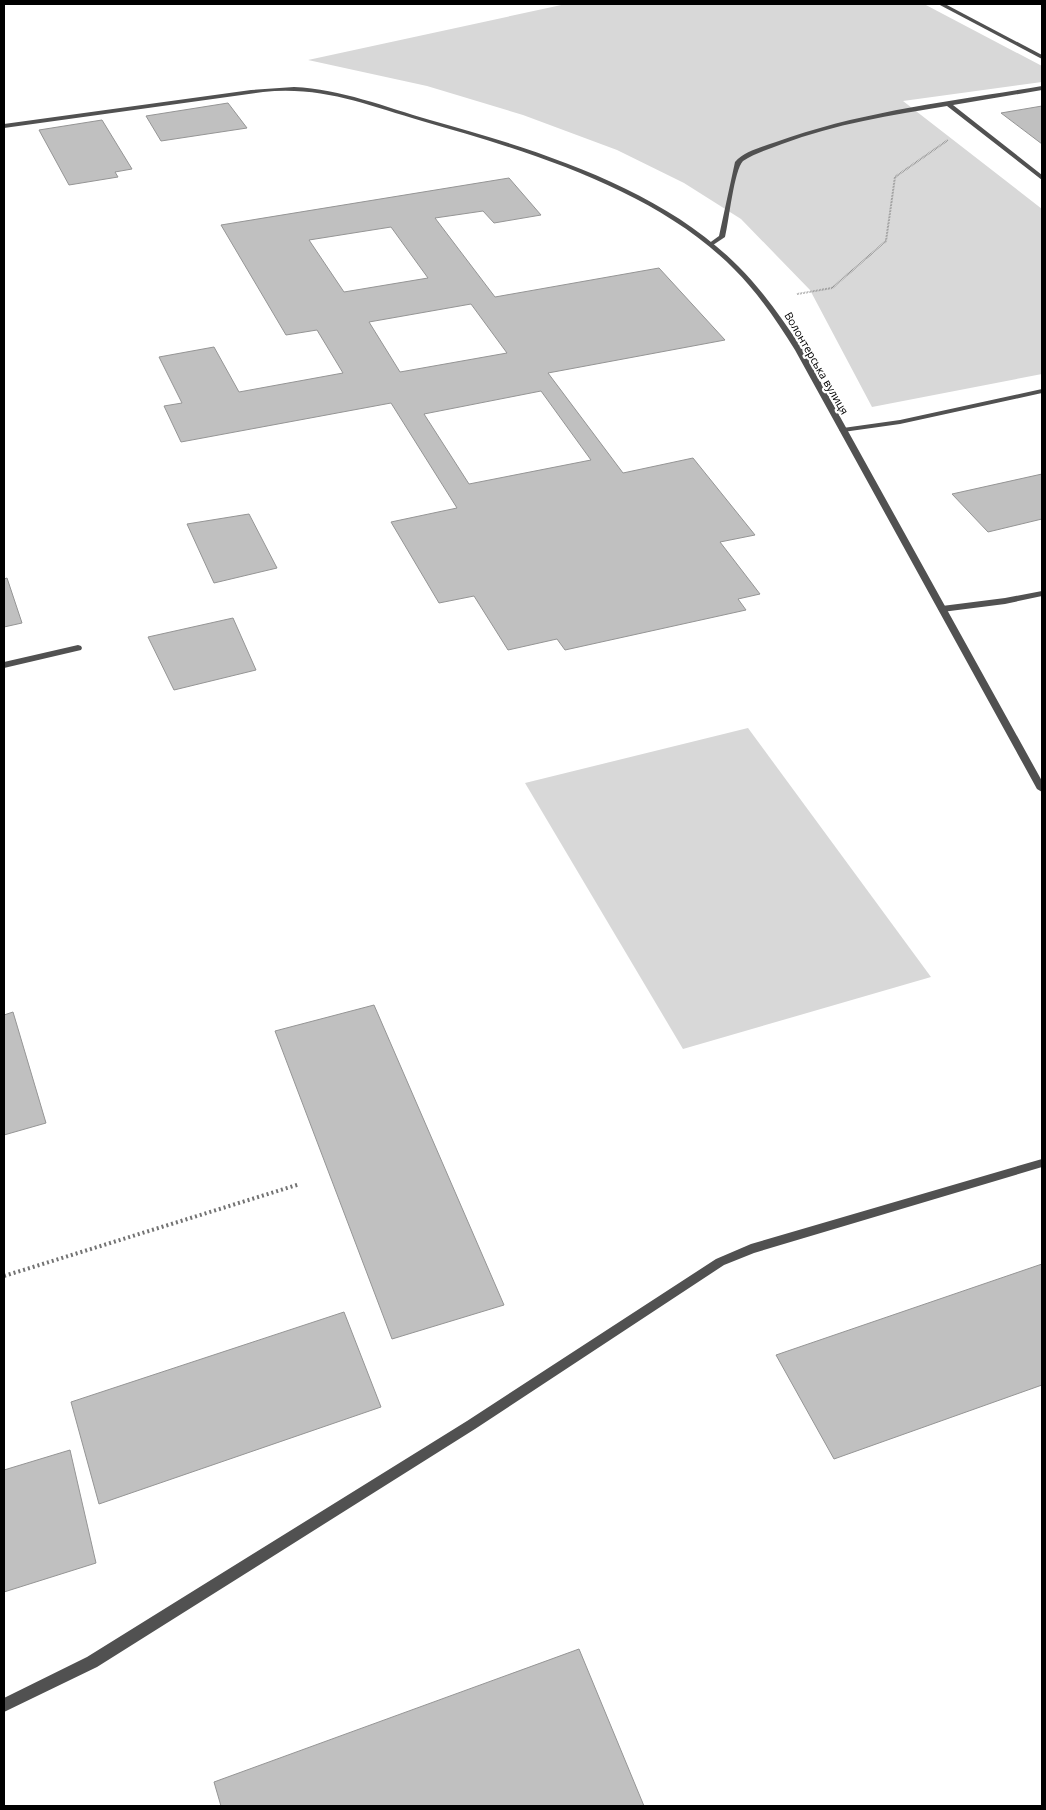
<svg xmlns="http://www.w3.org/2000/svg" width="1046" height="1810" font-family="'Open Sans',sans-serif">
<rect width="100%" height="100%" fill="#fff"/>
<g fill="#d8d8d8">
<path d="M 566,4 L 924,4 L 1042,66 L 1042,82 L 903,101 L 1042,209 L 1042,374 L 872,407 L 810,290 L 741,219 L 684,183 L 617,150 L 523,115 L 427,86 L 308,60 Z"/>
<path d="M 748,728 L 931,977 L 683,1049 L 525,783 Z"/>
</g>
<g fill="#c0c0c0" stroke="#959595" fill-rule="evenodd">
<path d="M 228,103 L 247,128 L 161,141 L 146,116 Z"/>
<path d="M 1042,106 L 1042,144 L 1001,113 Z"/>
<path d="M 102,120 L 132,169 L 115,172 L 118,177 L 69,185 L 39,130 Z"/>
<path d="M 509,178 L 541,215 L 494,223 L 483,211 L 435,218 L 495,297 L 659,268 L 725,340 L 548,373 L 623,473 L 693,458 L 755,535 L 720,542 L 760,594 L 738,599 L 746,610 L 565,650 L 557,639 L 508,650 L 474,596 L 439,603 L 391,522 L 457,508 L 391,403 L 181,442 L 164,406 L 182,403 L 159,357 L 214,347 L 239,392 L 343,373 L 317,330 L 286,335 L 221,225 ZM 391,227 L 428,278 L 344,292 L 309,240 ZM 471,304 L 507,353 L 400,372 L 369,322 ZM 541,391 L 591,460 L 469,484 L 424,414 Z"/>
<path d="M 1042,474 L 1042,519 L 988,532 L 952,494 Z"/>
<path d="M 249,514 L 277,568 L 214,583 L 187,524 Z"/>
<path d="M 7,578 L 22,623 L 4,627 L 4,579 Z"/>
<path d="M 233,618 L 256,670 L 174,690 L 148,637 Z"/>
<path d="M 374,1005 L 504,1305 L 392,1339 L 275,1031 Z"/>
<path d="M 13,1012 L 46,1123 L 4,1135 L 4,1015 Z"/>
<path d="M 1042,1264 L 1042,1385 L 834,1459 L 776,1355 Z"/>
<path d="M 344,1312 L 381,1407 L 99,1504 L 71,1402 Z"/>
<path d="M 70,1450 L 96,1563 L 4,1592 L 4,1470 Z"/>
<path d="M 579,1649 L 644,1806 L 221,1806 L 214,1782 Z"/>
</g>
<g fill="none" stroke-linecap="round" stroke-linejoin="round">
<path stroke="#737373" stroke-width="2" stroke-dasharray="0.5 1" stroke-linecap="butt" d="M 797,294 L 832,288 L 886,241 L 895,177 L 948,140"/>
<path stroke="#737373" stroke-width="4" stroke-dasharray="2 3" stroke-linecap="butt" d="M 4,1276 L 300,1184"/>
<g fill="#515151" fill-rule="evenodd">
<path d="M 1042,86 L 1042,90 L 953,105 L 1042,175 L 1042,180 L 947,106 C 891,115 835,124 782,144 C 769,149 755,153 743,161 C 734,170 729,221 725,237 L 713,245 L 708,244 L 719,236 L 735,162 C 745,151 762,147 776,142 C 861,111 953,101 1042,86 Z"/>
<path d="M 1042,389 L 1042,393 L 900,424 L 843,432 L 839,430 L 843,428 L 900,420 Z"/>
<path d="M 1042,591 L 1042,596 L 1005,604 L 942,612 L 938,609 L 942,606 L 1005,598 Z"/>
<path d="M 78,645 L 81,646 L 82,648 L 81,650 L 4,668 L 4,662 Z"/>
<path d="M 1042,1159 L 1042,1167 L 754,1253 L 724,1265 L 475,1429 L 97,1667 L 4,1712 L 4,1698 L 87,1657 L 467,1421 L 716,1259 L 751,1244 Z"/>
</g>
<g fill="#515151" fill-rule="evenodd">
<path d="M 938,4 L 945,4 L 1042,55 L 1042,59 Z"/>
<path d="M 294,87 C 341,89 385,107 430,120 C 534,149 660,187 738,266 C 763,291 783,320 803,350 L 1042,781 L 1042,792 L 1037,789 L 795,350 C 777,321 758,293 734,269 C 655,189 527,151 422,121 C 366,105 323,86 263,92 L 4,128 L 4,124 L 251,90 Z"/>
</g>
</g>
<g text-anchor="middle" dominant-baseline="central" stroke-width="4.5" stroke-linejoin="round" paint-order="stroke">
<g font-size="11" fill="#000" stroke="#fff">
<text transform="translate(817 363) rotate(60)">Волонтерська вулиця</text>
</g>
</g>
<rect width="1046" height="1810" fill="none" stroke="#000000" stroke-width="10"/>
</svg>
